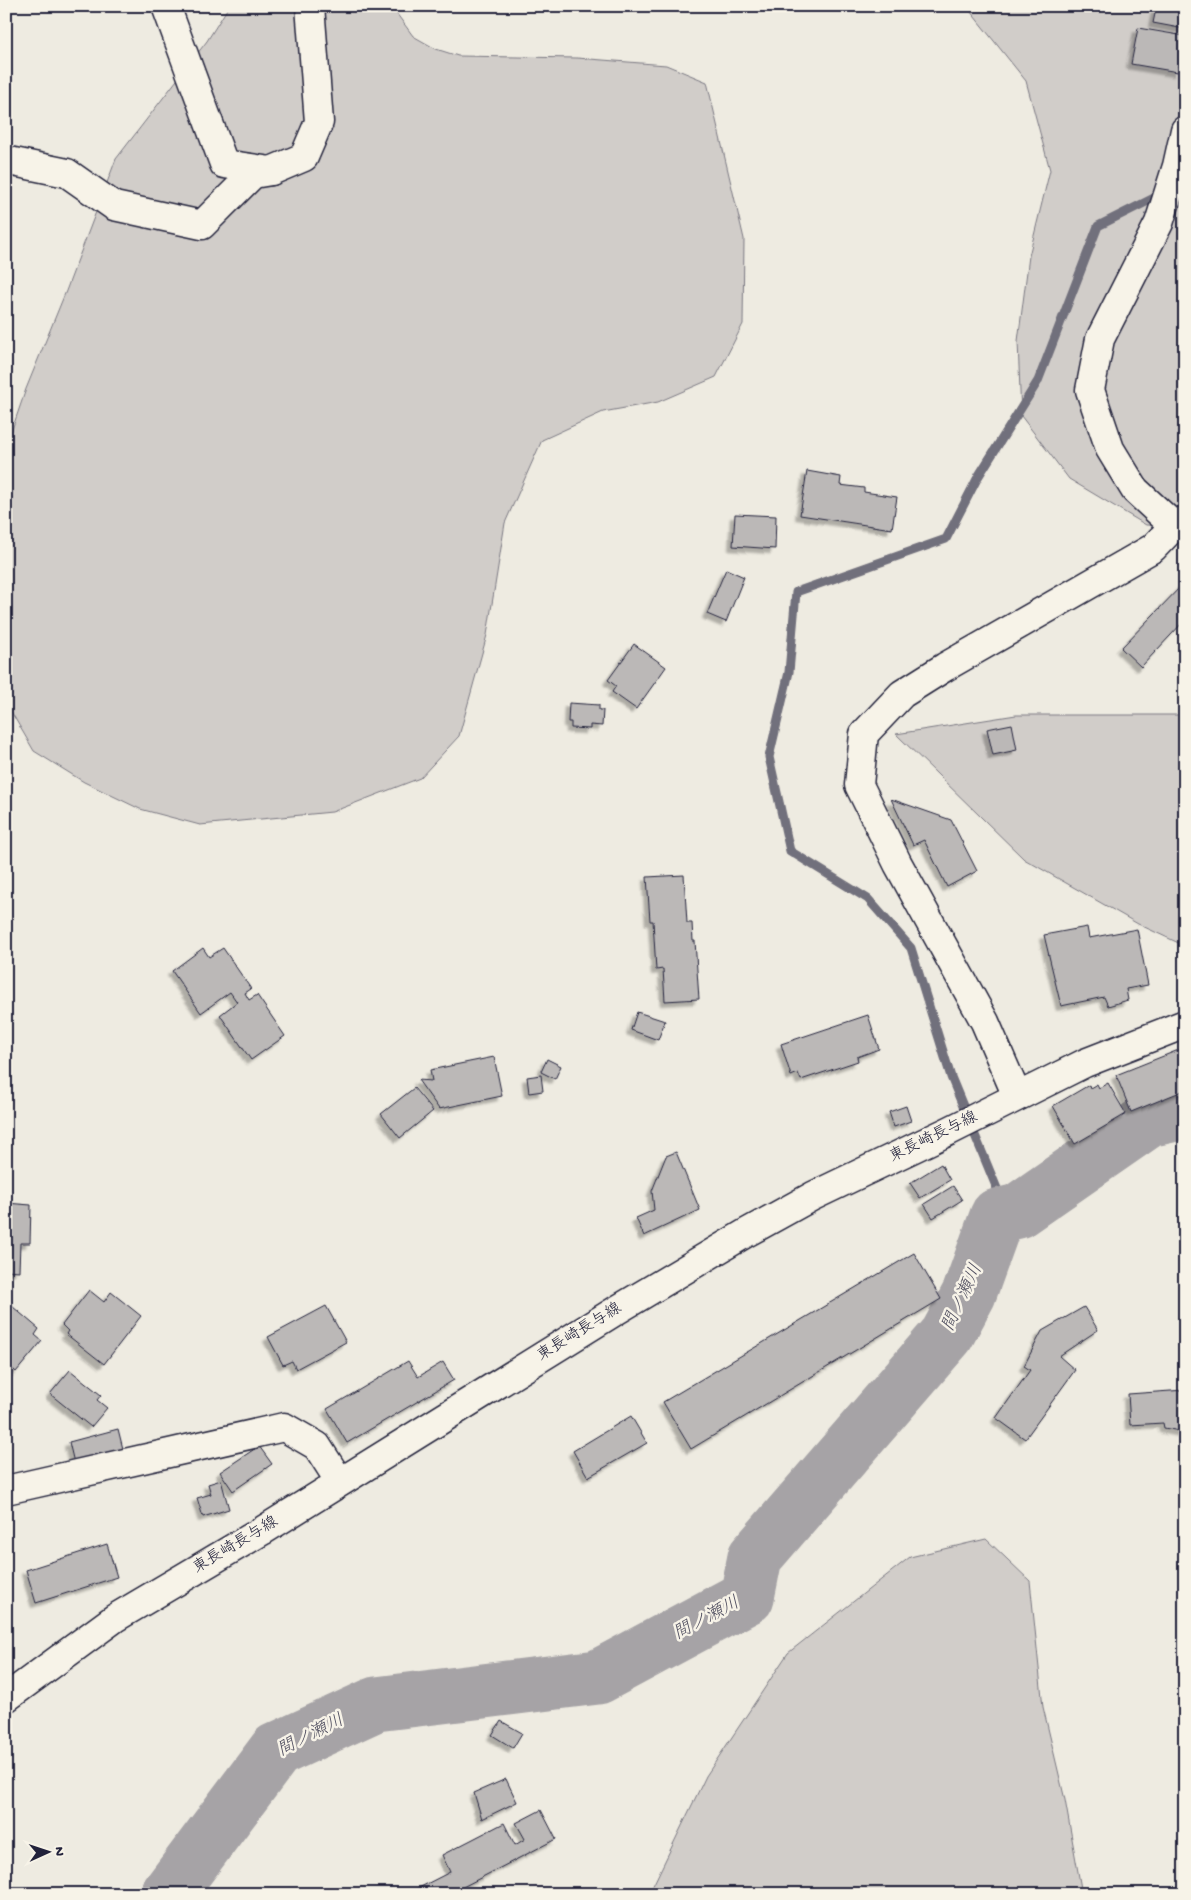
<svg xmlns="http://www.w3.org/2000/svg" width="1191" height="1900" font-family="'Gochi Hand','Klee One',sans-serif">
<defs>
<filter id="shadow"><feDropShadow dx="-4.5" dy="4.5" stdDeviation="1" flood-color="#0004"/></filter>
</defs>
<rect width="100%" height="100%" fill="#eeebe1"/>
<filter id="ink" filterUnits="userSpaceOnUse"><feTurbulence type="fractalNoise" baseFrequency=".02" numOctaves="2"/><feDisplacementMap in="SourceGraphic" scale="10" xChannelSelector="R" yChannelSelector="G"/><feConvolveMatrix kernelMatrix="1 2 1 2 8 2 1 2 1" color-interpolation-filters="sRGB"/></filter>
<g filter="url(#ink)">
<g fill="#d1cdc9" stroke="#7a7882">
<path d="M 229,6 L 391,6 L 413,36 L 436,49 L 458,56 L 577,58 L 666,65 L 707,82 L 744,239 L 743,324 L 716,377 L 658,402 L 603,412 L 542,440 L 505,523 L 487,635 L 459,736 L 420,778 L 332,812 L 200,825 L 140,809 L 84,782 L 34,751 L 6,703 L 6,447 L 26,389 L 66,291 L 116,159 L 207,41 Z"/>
<path d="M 966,6 L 1185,6 L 1185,526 L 1146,525 L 1069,479 L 1021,416 L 1018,341 L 1029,256 L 1050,170 L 1026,81 Z"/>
<path d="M 1016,715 L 1185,715 L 1185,946 L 1138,924 L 1024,859 L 896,734 Z"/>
<path d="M 986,1539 L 1030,1581 L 1043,1707 L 1065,1800 L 1082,1894 L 649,1894 L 706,1776 L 788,1653 L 910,1557 Z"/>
</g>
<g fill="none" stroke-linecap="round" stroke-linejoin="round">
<path stroke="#716f7b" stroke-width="9" d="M 997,1216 L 998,1191 L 951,1077 L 911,948 L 868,899 L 790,851 L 769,757 L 789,672 L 796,592 L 946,539 L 978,477 L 1038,381 L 1098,226 L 1162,194"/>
<path stroke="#a6a3a6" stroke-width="55" d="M 168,1894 L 276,1750 L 376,1704 L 598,1677 L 747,1597 L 755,1557 L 947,1335 L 969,1294 L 997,1216 L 1018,1211 L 1149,1120 L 1185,1112"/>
</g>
<g fill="#bbb8b7" stroke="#22223b" filter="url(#shadow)">
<path d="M 1165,6 L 1185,6 L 1185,29 L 1153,23 L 1156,9 L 1164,10 Z"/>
<path d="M 1138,28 L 1185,36 L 1178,72 L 1131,64 Z"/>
<path d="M 807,471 L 841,477 L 840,485 L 864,488 L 864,492 L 897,497 L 892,529 L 800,515 Z"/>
<path d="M 735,514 L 776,516 L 775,549 L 733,546 Z"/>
<path d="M 726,569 L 744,577 L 726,622 L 707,614 Z"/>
<path d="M 1185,582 L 1185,620 L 1141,667 L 1121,648 Z"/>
<path d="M 634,644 L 666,667 L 636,709 L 612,692 L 616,686 L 608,680 Z"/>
<path d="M 569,703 L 599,705 L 599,710 L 603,710 L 602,726 L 590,725 L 590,729 L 571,728 L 571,722 L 568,722 Z"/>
<path d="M 1012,724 L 1017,750 L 993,755 L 987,729 Z"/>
<path d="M 891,799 L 951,820 L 977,871 L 947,887 L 924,840 L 913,845 Z"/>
<path d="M 684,875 L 687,923 L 692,923 L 693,941 L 695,941 L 699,999 L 665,1001 L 663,969 L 656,970 L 653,921 L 650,921 L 647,877 Z"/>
<path d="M 1087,927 L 1089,938 L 1137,929 L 1148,985 L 1126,989 L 1128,1000 L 1108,1006 L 1104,997 L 1061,1006 L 1044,935 Z"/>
<path d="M 203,948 L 209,957 L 223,948 L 251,989 L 245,993 L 249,1000 L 257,995 L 285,1036 L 251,1060 L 220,1015 L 237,1002 L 230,992 L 201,1013 L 172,971 Z"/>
<path d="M 637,1012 L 665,1021 L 658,1040 L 631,1030 Z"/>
<path d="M 868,1015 L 879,1049 L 857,1057 L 858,1061 L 801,1080 L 798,1073 L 791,1076 L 781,1044 Z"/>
<path d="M 1181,1049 L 1185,1059 L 1185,1090 L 1131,1112 L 1116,1075 Z"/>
<path d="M 494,1057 L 502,1096 L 439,1109 L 418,1080 L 432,1081 L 430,1070 Z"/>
<path d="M 547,1059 L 561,1066 L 555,1079 L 541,1072 Z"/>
<path d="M 541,1075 L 543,1091 L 529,1093 L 527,1077 Z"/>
<path d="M 1108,1083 L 1126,1114 L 1075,1144 L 1053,1106 L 1089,1085 L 1090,1088 L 1097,1084 L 1099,1088 Z"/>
<path d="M 414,1088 L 433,1111 L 400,1138 L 381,1114 Z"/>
<path d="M 906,1106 L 911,1121 L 894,1127 L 889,1112 Z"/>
<path d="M 676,1152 L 700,1210 L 644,1236 L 636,1218 L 654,1210 L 652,1191 L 666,1156 Z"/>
<path d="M 941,1164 L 950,1180 L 920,1198 L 910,1183 Z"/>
<path d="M 953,1186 L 962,1200 L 933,1218 L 924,1204 Z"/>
<path d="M 6,1203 L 31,1205 L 30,1243 L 20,1243 L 19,1271 L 6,1270 Z"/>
<path d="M 914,1253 L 941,1299 L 691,1449 L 663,1402 Z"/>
<path d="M 89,1290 L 104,1302 L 111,1292 L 141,1316 L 104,1364 L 66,1334 L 68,1331 L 62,1325 Z"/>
<path d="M 6,1301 L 39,1329 L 35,1335 L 42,1341 L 16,1372 L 6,1363 Z"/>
<path d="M 326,1306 L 346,1342 L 296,1369 L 292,1361 L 283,1365 L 268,1337 Z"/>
<path d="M 1084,1307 L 1098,1330 L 1059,1356 L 1075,1370 L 1025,1439 L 996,1418 L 1030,1370 L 1024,1366 L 1042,1331 Z"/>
<path d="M 408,1361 L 418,1377 L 443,1362 L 454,1380 L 347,1443 L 327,1409 Z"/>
<path d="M 70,1370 L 101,1395 L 97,1400 L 107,1408 L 91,1427 L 50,1394 Z"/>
<path d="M 1185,1390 L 1185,1432 L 1164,1428 L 1163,1423 L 1130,1425 L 1128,1394 Z"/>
<path d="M 631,1416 L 647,1443 L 588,1477 L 573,1451 Z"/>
<path d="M 118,1429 L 123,1449 L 74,1463 L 69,1442 Z"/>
<path d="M 259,1446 L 272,1464 L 233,1491 L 220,1472 Z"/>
<path d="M 221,1480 L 229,1509 L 203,1517 L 197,1498 L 211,1494 L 208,1484 Z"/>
<path d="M 107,1544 L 117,1577 L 36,1603 L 26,1570 Z"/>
<path d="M 501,1721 L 522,1733 L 513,1748 L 492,1735 Z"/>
<path d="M 506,1779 L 517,1802 L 482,1819 L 474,1793 Z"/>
<path d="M 541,1810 L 556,1839 L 459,1889 L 462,1894 L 407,1894 L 450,1872 L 442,1855 L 504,1823 L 515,1845 L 525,1839 L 516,1823 Z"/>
</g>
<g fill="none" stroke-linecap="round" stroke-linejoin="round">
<g stroke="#22223b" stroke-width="31">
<g id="minor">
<path d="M 166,6 L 224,164 L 271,171"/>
<path d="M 6,163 L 9,161 L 67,173 L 114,206 L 202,225 L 253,174 L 271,171 L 304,157 L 319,122 L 310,6"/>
<path d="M 1174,526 L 1135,490 L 1110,449 L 1090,390 L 1100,339 L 1159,223 L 1177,166 L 1185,130"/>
<path d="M 1017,1096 L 985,1022 L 898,864 L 859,785 L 864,734 L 902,694 L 945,667 L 1153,548 L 1174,526 L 1185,520"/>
<path d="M 6,1490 L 284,1427 L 317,1446 L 340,1482"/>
</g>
</g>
<g stroke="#22223b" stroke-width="31">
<path id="major" d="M 6,1698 L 115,1618 L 262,1531 L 617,1310 L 746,1233 L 813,1196 L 949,1131 L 1085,1063 L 1185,1024"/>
</g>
<use href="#minor" stroke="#f7f3e8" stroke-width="28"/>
<use href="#major" stroke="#f7f3e8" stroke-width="28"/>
</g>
</g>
<g text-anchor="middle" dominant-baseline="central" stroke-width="5" stroke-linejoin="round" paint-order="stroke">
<g font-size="16" fill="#22223b" stroke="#f7f3e8">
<text transform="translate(934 1138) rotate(-26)">東長崎長与線</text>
<text transform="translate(580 1333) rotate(-32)">東長崎長与線</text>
<text transform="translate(236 1546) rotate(-31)">東長崎長与線</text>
</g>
<g font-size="18" font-style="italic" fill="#504f60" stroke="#f7f3e8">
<text transform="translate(963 1298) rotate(-65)">間ノ瀬川</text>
<text transform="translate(707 1619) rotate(-28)">間ノ瀬川</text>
<text transform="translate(311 1736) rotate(-27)">間ノ瀬川</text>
</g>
</g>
<rect width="1191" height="1900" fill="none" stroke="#f7f3e8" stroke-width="25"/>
<rect x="12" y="12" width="1166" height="1875" fill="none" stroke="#22223b" stroke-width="2" filter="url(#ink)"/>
<g transform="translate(48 1852) rotate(87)" stroke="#f7f3e8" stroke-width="4" paint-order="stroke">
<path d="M0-4L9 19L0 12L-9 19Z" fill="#22223b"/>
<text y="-8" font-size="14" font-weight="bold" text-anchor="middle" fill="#22223b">N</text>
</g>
</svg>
